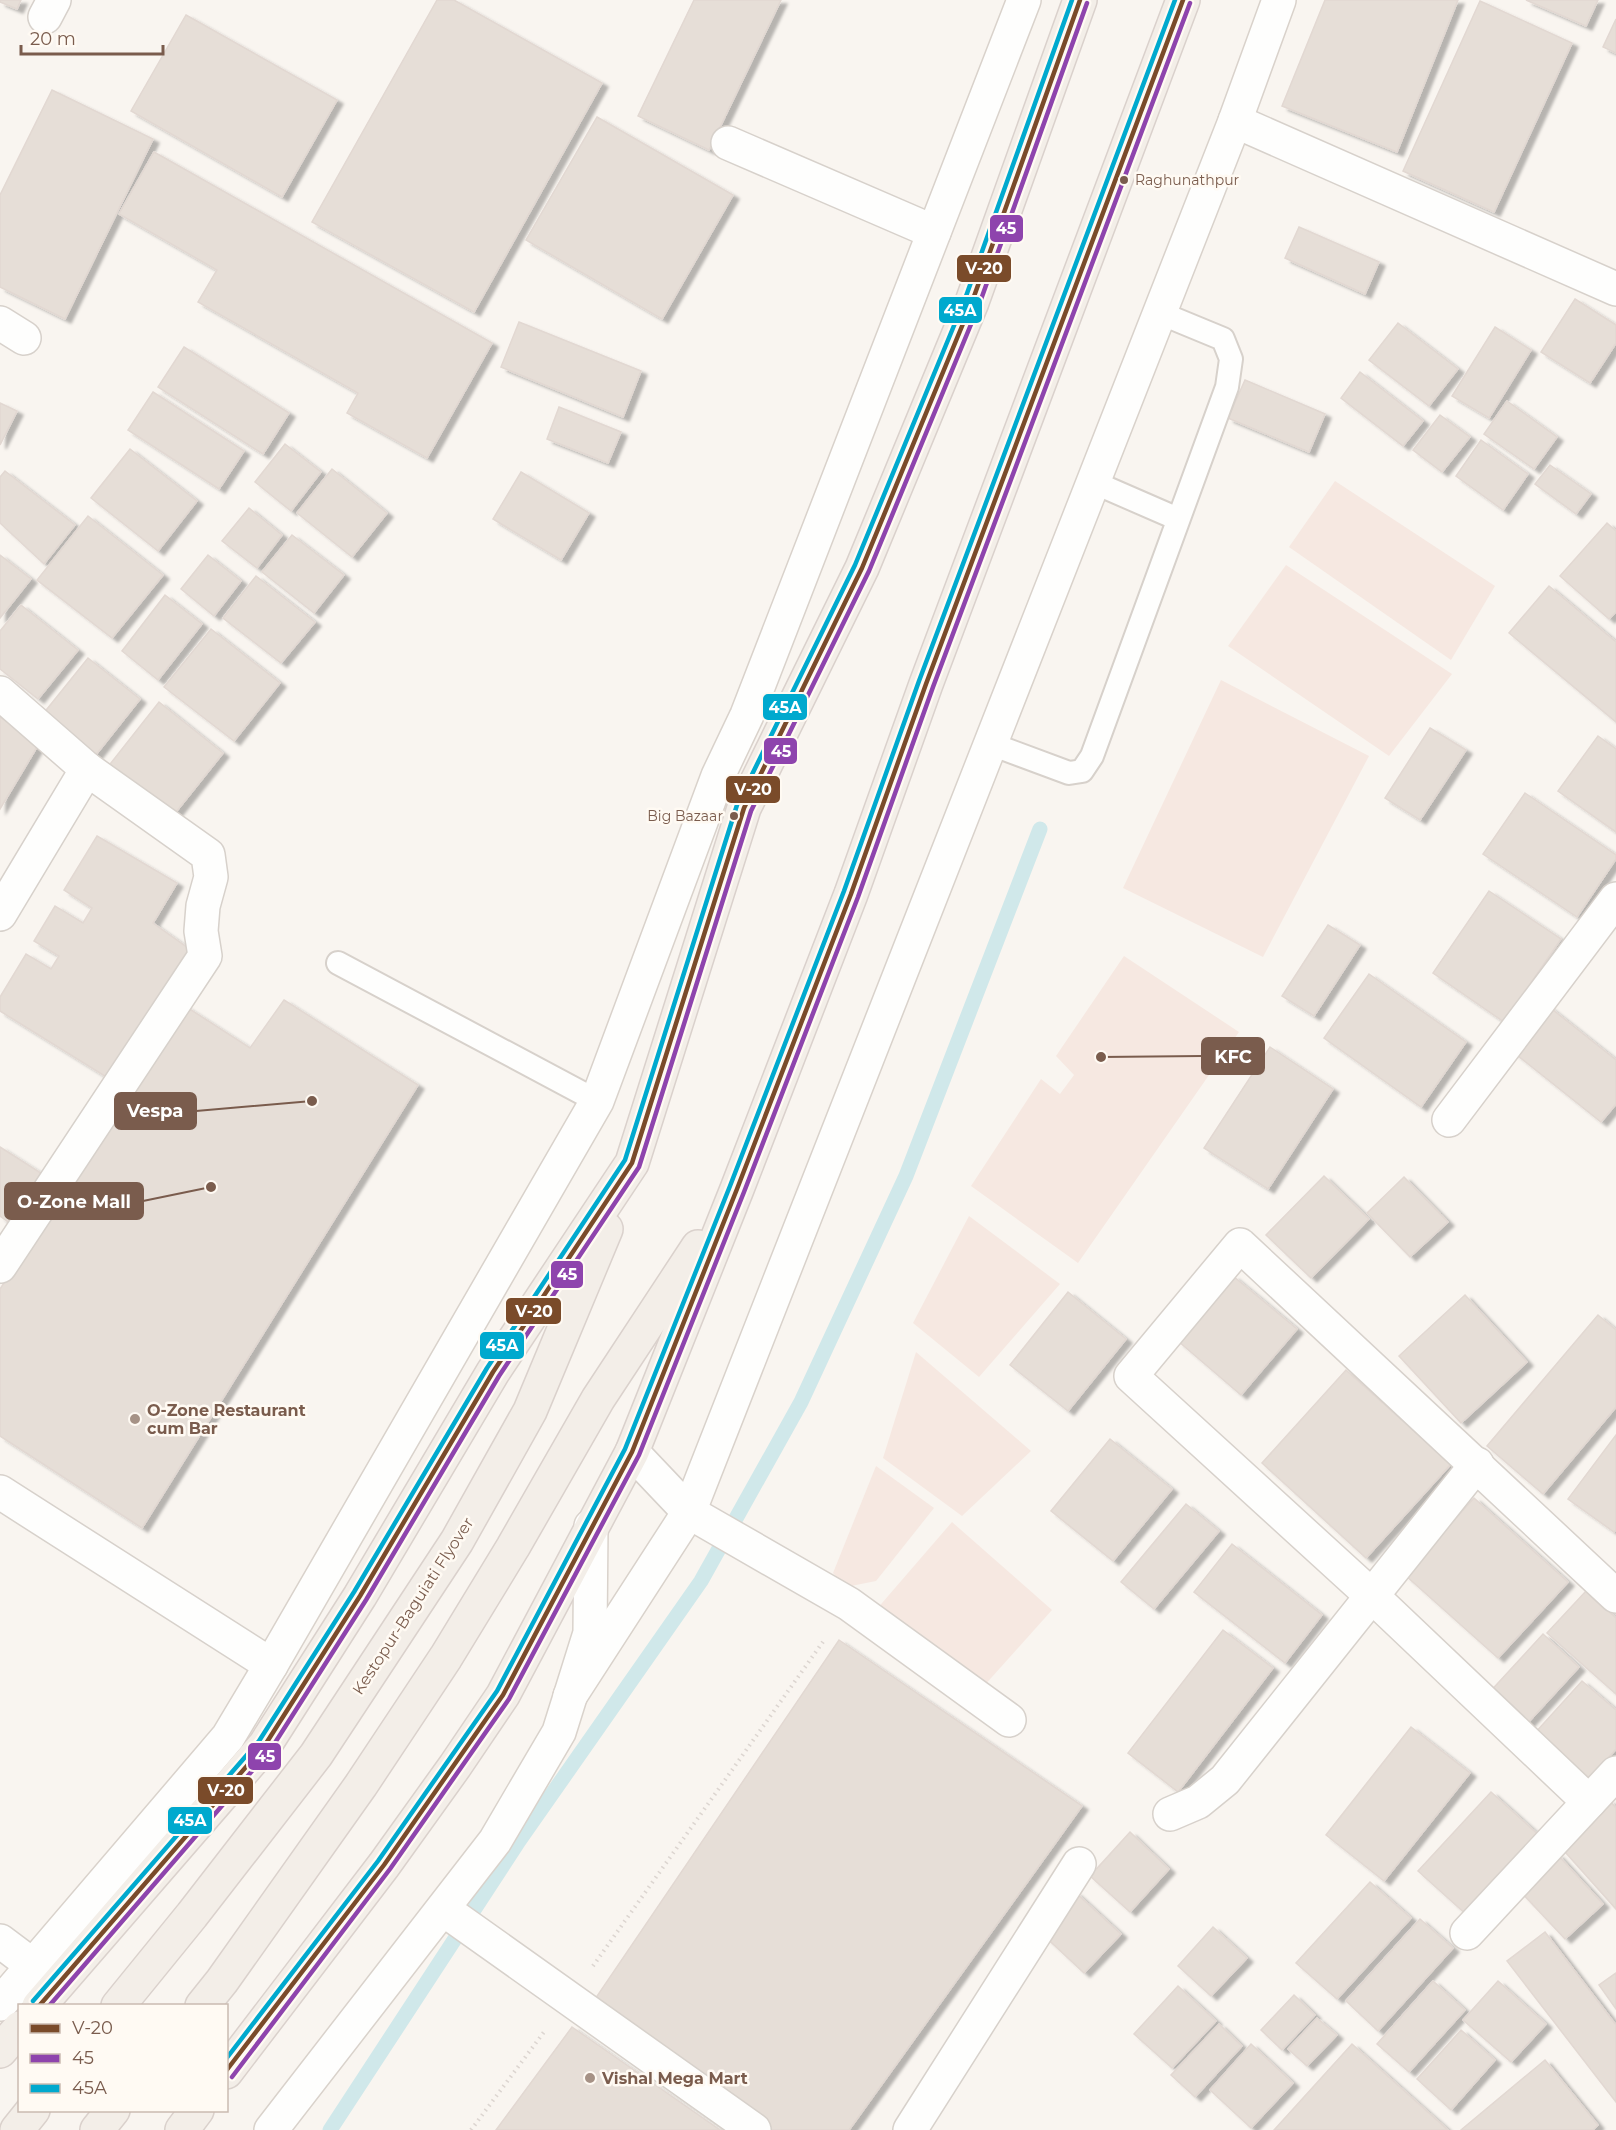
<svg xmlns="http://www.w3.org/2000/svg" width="1616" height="2130" font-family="Montserrat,sans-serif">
<defs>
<filter id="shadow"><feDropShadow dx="6" dy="4" stdDeviation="1.5" flood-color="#0004"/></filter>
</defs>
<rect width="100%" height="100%" fill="#f9f5f0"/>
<g fill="#f6e8e1">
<path d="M 1335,481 L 1495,586 L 1451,660 L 1289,547 Z"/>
<path d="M 1286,565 L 1452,674 L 1389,756 L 1228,646 Z"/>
<path d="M 1221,680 L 1369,756 L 1263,957 L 1123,888 Z"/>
<path d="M 1124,956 L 1239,1032 L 1078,1263 L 971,1186 L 1041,1079 L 1060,1094 L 1074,1075 L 1056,1056 Z"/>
<path d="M 969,1216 L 1060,1284 L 979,1377 L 913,1323 Z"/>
<path d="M 916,1352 L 1031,1451 L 962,1516 L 883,1458 Z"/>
<path d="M 876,1466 L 934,1508 L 876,1581 L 846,1587 L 833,1573 Z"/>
<path d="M 952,1522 L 1052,1610 L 983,1687 L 876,1610 Z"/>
</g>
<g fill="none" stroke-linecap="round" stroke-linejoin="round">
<path stroke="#d0e8ea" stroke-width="15" d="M 330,2130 L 519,1841 L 701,1581 L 801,1402 L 906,1176 L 1040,829"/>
</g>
<g fill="#e6ded7" stroke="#e2d8d2" stroke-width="1.5" filter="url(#shadow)">
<path d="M 0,0 L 21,0 L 17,9 L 0,2 Z"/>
<path d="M 437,0 L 454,0 L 602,83 L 474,312 L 312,222 Z"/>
<path d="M 694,0 L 781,0 L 709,150 L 638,116 Z"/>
<path d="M 1325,0 L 1458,0 L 1397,152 L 1282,106 Z"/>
<path d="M 1526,0 L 1598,0 L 1586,26 Z"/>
<path d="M 1480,1 L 1572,43 L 1494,212 L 1403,171 Z"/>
<path d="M 186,15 L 337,100 L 282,197 L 131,111 Z"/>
<path d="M 1616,19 L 1616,53 L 1603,47 Z"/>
<path d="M 52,90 L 153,139 L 65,319 L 0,287 L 0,195 Z"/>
<path d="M 597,117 L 733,195 L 662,319 L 526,240 Z"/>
<path d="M 154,152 L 492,343 L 427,458 L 347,413 L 358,393 L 198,302 L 217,270 L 119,214 Z"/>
<path d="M 1299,227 L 1379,262 L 1365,294 L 1285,258 Z"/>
<path d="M 1575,299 L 1616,325 L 1616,343 L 1590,383 L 1541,352 Z"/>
<path d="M 519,322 L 641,371 L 623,417 L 501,367 Z"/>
<path d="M 1398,323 L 1458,369 L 1429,406 L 1369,360 Z"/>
<path d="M 1495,327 L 1531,350 L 1489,418 L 1452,396 Z"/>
<path d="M 184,347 L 289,413 L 263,454 L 158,387 Z"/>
<path d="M 1360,372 L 1423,421 L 1403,446 L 1341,398 Z"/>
<path d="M 1245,380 L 1325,414 L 1309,452 L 1228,418 Z"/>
<path d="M 153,392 L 244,451 L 219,489 L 128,430 Z"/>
<path d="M 1507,401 L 1557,437 L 1534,469 L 1484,434 Z"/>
<path d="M 0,403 L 17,411 L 0,445 Z"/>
<path d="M 559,407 L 621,432 L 608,463 L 547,439 Z"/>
<path d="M 1440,415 L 1470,437 L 1442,472 L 1413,450 Z"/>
<path d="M 1481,440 L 1528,474 L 1503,510 L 1456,476 Z"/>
<path d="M 285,444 L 321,472 L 291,511 L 255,482 Z"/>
<path d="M 130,449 L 197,501 L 158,551 L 91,498 Z"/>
<path d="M 1550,465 L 1591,494 L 1576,514 L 1535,484 Z"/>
<path d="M 332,469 L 387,513 L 352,557 L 297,513 Z"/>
<path d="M 5,471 L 75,525 L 44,564 L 0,523 L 0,477 Z"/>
<path d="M 521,472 L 589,513 L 561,560 L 493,519 Z"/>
<path d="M 249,508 L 282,535 L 257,568 L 222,541 Z"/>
<path d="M 88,516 L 163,575 L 112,638 L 37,580 Z"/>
<path d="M 1607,523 L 1616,531 L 1616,612 L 1609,619 L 1560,576 Z"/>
<path d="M 292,535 L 344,575 L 314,613 L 262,572 Z"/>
<path d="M 0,555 L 31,579 L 0,618 Z"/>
<path d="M 208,555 L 241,581 L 214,616 L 181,589 Z"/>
<path d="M 256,576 L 315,622 L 281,663 L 223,618 Z"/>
<path d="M 1549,586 L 1616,642 L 1616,722 L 1509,633 Z"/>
<path d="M 165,595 L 202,624 L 158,680 L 122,651 Z"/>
<path d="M 21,605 L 78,650 L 38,699 L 0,669 L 0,631 Z"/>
<path d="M 211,629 L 280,683 L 234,741 L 164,687 Z"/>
<path d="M 88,658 L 140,699 L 91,761 L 39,719 Z"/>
<path d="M 159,702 L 223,753 L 172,817 L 107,768 Z"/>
<path d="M 0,717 L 40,742 L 0,809 Z"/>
<path d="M 1430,728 L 1466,750 L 1420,820 L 1385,798 Z"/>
<path d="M 1598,736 L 1616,749 L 1616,832 L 1558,791 Z"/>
<path d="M 1525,793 L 1616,855 L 1616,859 L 1577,917 L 1483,854 Z"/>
<path d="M 97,836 L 177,883 L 153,923 L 195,953 L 108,1078 L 0,1011 L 0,997 L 26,954 L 51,969 L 59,956 L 34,941 L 55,906 L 83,923 L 92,908 L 64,890 Z"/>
<path d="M 1489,891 L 1561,939 L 1504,1022 L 1433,973 Z"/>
<path d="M 1328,925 L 1360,945 L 1314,1016 L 1282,996 Z"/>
<path d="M 1369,974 L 1466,1042 L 1421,1107 L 1324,1038 Z"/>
<path d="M 284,1000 L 418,1085 L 142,1528 L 0,1436 L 0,1289 L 185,1006 L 250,1048 Z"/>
<path d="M 1548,1006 L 1616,1060 L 1616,1104 L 1601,1122 L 1512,1051 Z"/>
<path d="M 1270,1047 L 1333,1089 L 1268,1189 L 1204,1148 Z"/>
<path d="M 0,1147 L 47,1177 L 14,1226 L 0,1216 Z"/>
<path d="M 1324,1176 L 1369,1219 L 1311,1278 L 1266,1235 Z"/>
<path d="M 1404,1177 L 1448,1222 L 1410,1257 L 1367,1213 Z"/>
<path d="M 1233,1276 L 1297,1329 L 1241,1395 L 1178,1341 Z"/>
<path d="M 1068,1292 L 1126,1339 L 1068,1411 L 1010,1365 Z"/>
<path d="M 1465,1295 L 1527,1362 L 1461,1423 L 1399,1356 Z"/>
<path d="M 1598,1315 L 1616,1330 L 1616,1407 L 1543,1494 L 1487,1446 Z"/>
<path d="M 1346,1370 L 1451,1464 L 1366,1558 L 1262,1463 Z"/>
<path d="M 1616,1435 L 1616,1530 L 1614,1532 L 1568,1499 Z"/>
<path d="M 1110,1439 L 1172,1489 L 1113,1561 L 1051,1511 Z"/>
<path d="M 1474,1498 L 1568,1582 L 1498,1658 L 1405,1575 Z"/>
<path d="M 1186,1504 L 1219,1531 L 1154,1609 L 1121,1582 Z"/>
<path d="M 1232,1544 L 1322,1615 L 1285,1663 L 1194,1592 Z"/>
<path d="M 1586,1591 L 1616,1618 L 1616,1694 L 1547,1633 Z"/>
<path d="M 1223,1630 L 1273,1668 L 1178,1792 L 1128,1753 Z"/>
<path d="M 1543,1634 L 1579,1667 L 1524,1727 L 1487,1695 Z"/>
<path d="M 839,1640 L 1082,1806 L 849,2130 L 771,2130 L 593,2002 Z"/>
<path d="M 1582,1681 L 1616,1710 L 1616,1749 L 1589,1780 L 1535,1733 Z"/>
<path d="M 1411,1727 L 1470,1773 L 1384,1881 L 1326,1835 Z"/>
<path d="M 1491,1792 L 1542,1838 L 1468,1916 L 1418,1871 Z"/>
<path d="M 1609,1800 L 1616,1808 L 1616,1909 L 1558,1844 Z"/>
<path d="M 1130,1832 L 1169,1869 L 1130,1912 L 1090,1876 Z"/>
<path d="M 1557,1854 L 1603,1904 L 1565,1939 L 1519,1890 Z"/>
<path d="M 1370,1882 L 1411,1918 L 1337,1999 L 1296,1963 Z"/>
<path d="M 1075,1892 L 1121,1934 L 1084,1973 L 1039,1931 Z"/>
<path d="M 1420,1919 L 1453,1948 L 1378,2031 L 1346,2001 Z"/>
<path d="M 1213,1927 L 1247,1958 L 1211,1996 L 1178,1966 Z"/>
<path d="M 1545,1932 L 1616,2025 L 1616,2102 L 1507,1961 Z"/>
<path d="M 1616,1973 L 1616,2009 L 1599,1985 Z"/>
<path d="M 1433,1981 L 1465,2010 L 1409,2072 L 1377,2044 Z"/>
<path d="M 1498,1981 L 1546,2024 L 1511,2062 L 1463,2020 Z"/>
<path d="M 1178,1986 L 1216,2021 L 1172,2068 L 1134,2034 Z"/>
<path d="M 1294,1995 L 1315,2015 L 1282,2050 L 1261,2030 Z"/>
<path d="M 1317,2018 L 1337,2035 L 1307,2066 L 1288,2049 Z"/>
<path d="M 1219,2024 L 1242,2046 L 1195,2097 L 1171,2075 Z"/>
<path d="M 572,2027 L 720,2130 L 496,2130 Z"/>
<path d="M 1461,2030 L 1495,2060 L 1451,2110 L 1417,2079 Z"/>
<path d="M 1251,2044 L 1293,2083 L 1251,2128 L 1210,2090 Z"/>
<path d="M 1352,2044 L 1448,2130 L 1274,2130 Z"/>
<path d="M 1545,2060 L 1598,2125 L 1593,2130 L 1461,2130 Z"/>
</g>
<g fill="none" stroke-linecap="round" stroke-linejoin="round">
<g stroke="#d7d1cb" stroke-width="26">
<g id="lane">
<path d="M 1093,482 L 1178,519"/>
<path d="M 991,744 L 1069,773 L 1082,771 L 1092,756 L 1227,387 L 1231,359 L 1223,339 L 1160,313"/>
<path d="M 338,963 L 597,1101"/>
</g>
</g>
<g stroke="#d7d1cb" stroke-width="36">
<g id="street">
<path d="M 45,17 L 54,0"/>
<path d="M 1235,121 L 1616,289"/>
<path d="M 728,143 L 934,232"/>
<path d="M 0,323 L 24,338"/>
<path d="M 0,693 L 87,769 L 208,855 L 211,877 L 203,906 L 201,931 L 205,956 L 0,1266"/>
<path d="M 0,914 L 87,769"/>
<path d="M 1449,1120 L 1616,899"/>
<path d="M 632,1452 L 689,1512 L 849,1604 L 1009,1720"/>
<path d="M 0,1492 L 271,1665"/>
<path d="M 1589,1802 L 1372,1596 L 1131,1376 L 1240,1245 L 1616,1596"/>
<path d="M 1170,1814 L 1198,1802 L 1225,1780 L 1477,1464"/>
<path d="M 443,1909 L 754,2130"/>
<path d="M 1467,1933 L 1616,1773"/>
<path d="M 0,1941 L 32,1965"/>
<path d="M 910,2130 L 1079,1864"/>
</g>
</g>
<g stroke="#d9d2cb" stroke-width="36">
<g id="secondary">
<path d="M 570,1696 L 689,1512 L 1235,121 L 1279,0"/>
<path d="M 0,2004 L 228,1737 L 271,1665 L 597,1101 L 718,776 L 747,715 L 1024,0"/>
<path d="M 271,2130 L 495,1841 L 559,1732 L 590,1633 L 591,1526"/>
</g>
</g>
<g stroke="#dad1cc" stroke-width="36">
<g id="primary">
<path d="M 39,2006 L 265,1745 L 360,1596 L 493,1372 L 632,1163 L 744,808 L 862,568 L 972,302 L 1080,0"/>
<path d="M 118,2006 L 192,1915 L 316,1755 L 457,1541 L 530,1411 L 606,1229"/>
<path d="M 202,2006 L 222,1981 L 361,1785 L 446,1657 L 513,1547 L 598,1399 L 698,1247"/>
<path d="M 0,2051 L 20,2028"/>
<path d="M 226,2072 L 384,1865 L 455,1766 L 503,1695 L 632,1452 L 737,1189 L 851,894 L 926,684 L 1183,0"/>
<path d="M 17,2130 L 33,2110"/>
<path d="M 97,2130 L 113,2110"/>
<path d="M 182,2130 L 197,2110"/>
</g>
</g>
<g stroke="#dcd5d0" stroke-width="4" stroke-dasharray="1.5 4.5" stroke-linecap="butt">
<path d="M 593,1966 L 825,1639"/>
<path d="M 471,2130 L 544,2032"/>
</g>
<use href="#lane" stroke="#fefefd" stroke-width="22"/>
<use href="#street" stroke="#fefefd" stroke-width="33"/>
<use href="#secondary" stroke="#fefefd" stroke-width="33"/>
<use href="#primary" stroke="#f3eee8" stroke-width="33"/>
<g stroke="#fffaf3" stroke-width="9">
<g id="bus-1">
<path d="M 39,2006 L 265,1745 L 360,1596 L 493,1372 L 632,1163 L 744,808 L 862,568 L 972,302 L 1080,0"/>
<path d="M 226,2071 L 384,1865 L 503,1695 L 632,1452 L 737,1189 L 851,894 L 926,684 L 1183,0"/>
</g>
</g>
<g stroke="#fffaf3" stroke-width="9">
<g id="bus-2">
<path d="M 49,2006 L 271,1749 L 366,1600 L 499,1376 L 639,1167 L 751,811 L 869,571 L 979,305 L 1087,3"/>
<path d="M 232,2077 L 390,1869 L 509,1699 L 639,1455 L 744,1192 L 858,897 L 933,687 L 1190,3"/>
</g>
</g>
<g stroke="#fffaf3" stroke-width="9">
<g id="bus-3">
<path d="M 33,2001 L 259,1741 L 354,1592 L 487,1368 L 625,1160 L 737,805 L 855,565 L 965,299 L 1072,0"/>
<path d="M 226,2059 L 378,1861 L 497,1691 L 625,1449 L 730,1186 L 844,891 L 919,681 L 1175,0"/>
</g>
</g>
<use href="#bus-1" stroke="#7a4b2a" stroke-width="4.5"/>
<use href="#bus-2" stroke="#8e44ad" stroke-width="4.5"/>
<use href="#bus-3" stroke="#00a9ce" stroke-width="4.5"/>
</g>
<g fill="#7a5c4d" stroke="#fffaf3" stroke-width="2">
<circle cx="1124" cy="180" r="5"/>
<circle cx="734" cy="816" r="5"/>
</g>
<g fill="#a69286" stroke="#fffaf3" stroke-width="2">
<circle cx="135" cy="1419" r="6"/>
<circle cx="590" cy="2078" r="6"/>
</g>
<g text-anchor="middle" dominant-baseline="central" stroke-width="5" stroke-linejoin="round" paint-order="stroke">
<g font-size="14" fill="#7a5c4d" stroke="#fffaf3" text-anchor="start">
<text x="1135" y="180">Raghunathpur</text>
<text x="723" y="816" text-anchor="end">Big Bazaar</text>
</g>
<g font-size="16" font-weight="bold" fill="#7a5c4d" stroke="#fffaf3" text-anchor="start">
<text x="147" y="1410">O-Zone Restaurant<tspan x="147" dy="18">cum Bar</tspan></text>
<text x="602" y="2078">Vishal Mega Mart</text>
</g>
<g font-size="16" fill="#7a5c4d" stroke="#fffaf3">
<text transform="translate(413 1606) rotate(-57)">Kestopur-Baguiati Flyover</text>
</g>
</g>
<path fill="none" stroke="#7a5c4d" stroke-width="2" d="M1101 1057L1202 1056M312 1101L196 1111M211 1187L143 1201"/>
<g fill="#7a5c4d" stroke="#fffaf3" stroke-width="2">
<circle cx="1101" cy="1057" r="6"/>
<circle cx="312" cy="1101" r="6"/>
<circle cx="211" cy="1187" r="6"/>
</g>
<g fill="#7a5c4d" stroke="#7a5c4d" stroke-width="2">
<rect x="1202" y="1038" width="62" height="36" rx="6"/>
<rect x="115" y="1093" width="81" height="36" rx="6"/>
<rect x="5" y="1183" width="138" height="36" rx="6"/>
</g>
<g font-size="18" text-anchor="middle" font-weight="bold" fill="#fff">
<text x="1233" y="1063">KFC</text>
<text x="155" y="1117">Vespa</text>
<text x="74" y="1208">O-Zone Mall</text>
</g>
<g stroke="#fffaf3" stroke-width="2">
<rect x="989" y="214" width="35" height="29" rx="6" fill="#8e44ad"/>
<rect x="956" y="254" width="56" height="29" rx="6" fill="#7a4b2a"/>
<rect x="938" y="296" width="45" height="28" rx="6" fill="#00a9ce"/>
<rect x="762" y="693" width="46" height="28" rx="6" fill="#00a9ce"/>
<rect x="763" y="737" width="35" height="28" rx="6" fill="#8e44ad"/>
<rect x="725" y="775" width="56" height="29" rx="6" fill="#7a4b2a"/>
<rect x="550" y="1260" width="34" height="29" rx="6" fill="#8e44ad"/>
<rect x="505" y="1297" width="57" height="28" rx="6" fill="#7a4b2a"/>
<rect x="479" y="1331" width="46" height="29" rx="6" fill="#00a9ce"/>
<rect x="247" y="1742" width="35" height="29" rx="6" fill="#8e44ad"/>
<rect x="197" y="1776" width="57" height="29" rx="6" fill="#7a4b2a"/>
<rect x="167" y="1806" width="46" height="29" rx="6" fill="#00a9ce"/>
</g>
<g font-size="16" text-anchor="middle" font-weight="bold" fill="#fff">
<text x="1006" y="234">45</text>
<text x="984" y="274">V-20</text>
<text x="960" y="316">45A</text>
<text x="785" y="713">45A</text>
<text x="781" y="757">45</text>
<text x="753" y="795">V-20</text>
<text x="567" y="1280">45</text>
<text x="534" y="1317">V-20</text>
<text x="502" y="1351">45A</text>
<text x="265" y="1762">45</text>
<text x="226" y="1796">V-20</text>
<text x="190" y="1826">45A</text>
</g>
<rect x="18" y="2004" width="210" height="108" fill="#fffaf3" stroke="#cabbb1" stroke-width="1.5"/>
<rect x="30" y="2024" width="30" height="9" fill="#7a4b2a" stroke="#cabbb1" stroke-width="1.5"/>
<text x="72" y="2034" font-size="18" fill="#7a5c4d">V-20</text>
<rect x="30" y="2054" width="30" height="9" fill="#8e44ad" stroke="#cabbb1" stroke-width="1.5"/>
<text x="72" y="2064" font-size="18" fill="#7a5c4d">45</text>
<rect x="30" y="2084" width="30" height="9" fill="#00a9ce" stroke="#cabbb1" stroke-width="1.5"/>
<text x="72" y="2094" font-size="18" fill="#7a5c4d">45A</text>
<path d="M21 45v9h142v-9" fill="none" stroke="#7a5c4d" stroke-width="3"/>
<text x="30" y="45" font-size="18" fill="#7a5c4d" stroke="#fffaf3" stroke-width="4.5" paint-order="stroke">20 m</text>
</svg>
